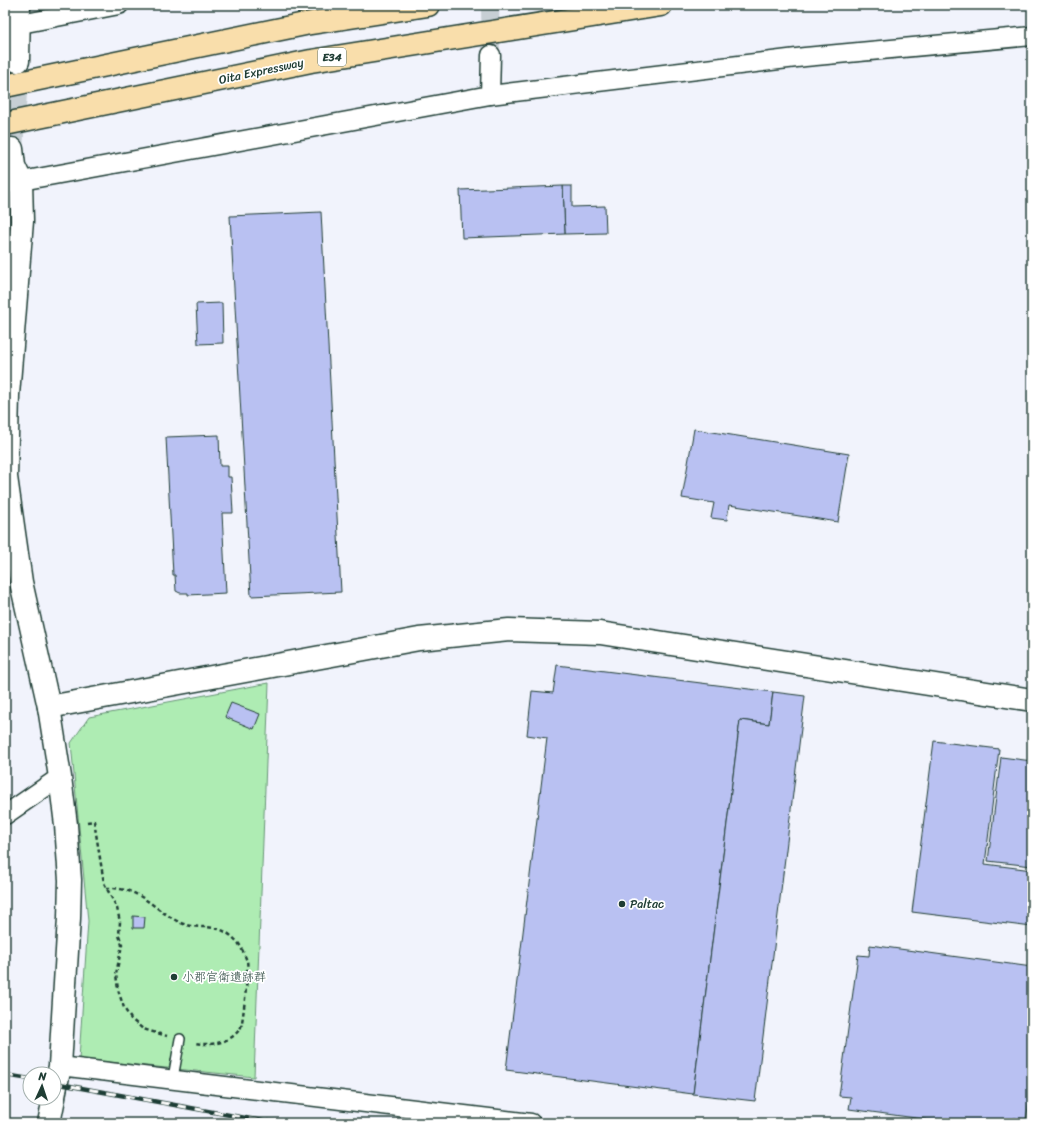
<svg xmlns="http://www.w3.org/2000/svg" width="1037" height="1128" font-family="Sriracha,'Klee One',sans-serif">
<rect width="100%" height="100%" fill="#f1f3fc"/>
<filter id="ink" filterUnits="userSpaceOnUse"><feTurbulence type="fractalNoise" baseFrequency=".025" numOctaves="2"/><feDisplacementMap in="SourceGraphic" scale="8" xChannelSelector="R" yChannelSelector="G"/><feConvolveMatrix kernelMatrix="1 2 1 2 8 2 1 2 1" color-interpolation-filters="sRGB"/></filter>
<g filter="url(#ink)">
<path fill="#aeecb3" stroke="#669474" d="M 269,683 L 254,1077 L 79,1059 L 88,921 L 71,743 L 89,717 Z"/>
<g fill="#b9c1f2" stroke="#1f3d34">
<path d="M 563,186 L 572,186 L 572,207 L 605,206 L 606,233 L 565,234 Z"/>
<path d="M 563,186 L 565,234 L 462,238 L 460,190 Z"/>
<path d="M 321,212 L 341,592 L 251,596 L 230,216 Z"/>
<path d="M 222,303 L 223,343 L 198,344 L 196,304 Z"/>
<path d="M 694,429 L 849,454 L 838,522 L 729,505 L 727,520 L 711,518 L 714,503 L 682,498 Z"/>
<path d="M 219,435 L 220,466 L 228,466 L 228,477 L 231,477 L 233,513 L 222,513 L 226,593 L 188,595 L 188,593 L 180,593 L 176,591 L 175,575 L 173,575 L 166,437 Z"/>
<path d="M 557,665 L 773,692 L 769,724 L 740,720 L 693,1094 L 506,1070 L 547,738 L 527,735 L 532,691 L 553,693 Z"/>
<path d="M 773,692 L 805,696 L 755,1101 L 693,1094 L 740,720 L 769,724 Z"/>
<path d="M 231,703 L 260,714 L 254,729 L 225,717 Z"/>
<path d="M 934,741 L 999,749 L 985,864 L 1032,870 L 1032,927 L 912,912 Z"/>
<path d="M 1001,757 L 1032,761 L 1032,866 L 988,861 Z"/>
<path d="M 133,916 L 145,917 L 144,928 L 133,928 Z"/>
<path d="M 870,945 L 1032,967 L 1032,1065 L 1030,1077 L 1032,1077 L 1032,1100 L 1029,1100 L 1026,1120 L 1014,1118 L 1014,1123 L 953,1123 L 849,1109 L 851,1097 L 839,1096 L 858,955 L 869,956 Z"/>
</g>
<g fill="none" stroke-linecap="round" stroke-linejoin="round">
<path stroke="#c7cfd4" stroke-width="18" stroke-dasharray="18 9" stroke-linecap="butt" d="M 490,5 L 491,55"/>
<path stroke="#c7cfd4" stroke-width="22" stroke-dasharray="22 11" stroke-linecap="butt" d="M 12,149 L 18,65"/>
<g stroke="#1f3d34" stroke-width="12">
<path id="service" d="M 173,1078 L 180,1039"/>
</g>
<g stroke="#1f3d34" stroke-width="21">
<g id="minor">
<path d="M 5,27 L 119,5"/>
<path d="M 490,95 L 491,55"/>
<path d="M 5,184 L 490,95 L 805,57 L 1032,36"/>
<path d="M 5,815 L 60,777"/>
<path d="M 60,1066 L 531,1123"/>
</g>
</g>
<g stroke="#1f3d34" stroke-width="25">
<g id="tertiary">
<path d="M 18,61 L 19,5"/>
<path d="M 12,149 L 14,166 L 21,181 L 22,221 L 8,395 L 6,477 L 21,582 L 49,707 L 60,777 L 66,825 L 70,880 L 69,918 L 60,1066 L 54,1096"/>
<path d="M 49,707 L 419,639 L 509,630 L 600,633 L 1032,700"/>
<path d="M 49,1123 L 54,1098"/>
</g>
</g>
<g stroke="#1f3d34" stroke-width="25">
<g id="motorway">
<path d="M 5,86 L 305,24 L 428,5"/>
<path d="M 5,124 L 311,61 L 661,5"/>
</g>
</g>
<g stroke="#1f3d34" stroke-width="2.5" stroke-dasharray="4 3" stroke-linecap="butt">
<path d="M 87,822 L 94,821 L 104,883 L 117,908 L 120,922 L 119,935 L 122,945 L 116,974 L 118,990 L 124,1008 L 131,1019 L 143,1029 L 167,1036"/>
<path d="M 106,888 C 141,887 151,908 179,922 C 201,933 218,918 239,944 C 242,949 245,956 247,961 C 249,965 243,1022 241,1027 C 232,1043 211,1046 195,1043"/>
</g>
<use href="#service" stroke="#fff" stroke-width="9"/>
<use href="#minor" stroke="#fff" stroke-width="18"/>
<use href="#tertiary" stroke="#fff" stroke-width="22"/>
<use href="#motorway" stroke="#f9deab" stroke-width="22"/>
<g stroke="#1f3d34" stroke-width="4.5">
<g id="rail">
<path d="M 5,1075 L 30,1079"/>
<path d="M 54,1083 L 273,1123"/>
<path d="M 268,1121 L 289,1123"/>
</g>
</g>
<use href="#rail" stroke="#fff" stroke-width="3" stroke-dasharray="9" stroke-linecap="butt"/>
</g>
</g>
<g fill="#1f3d34" stroke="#fff" stroke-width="1.5">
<circle cx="622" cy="904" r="4"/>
<circle cx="174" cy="977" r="4"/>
</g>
<g text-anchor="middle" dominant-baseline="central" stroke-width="3.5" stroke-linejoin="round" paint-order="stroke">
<rect fill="#fff" stroke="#627771" stroke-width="1" x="318" y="48" width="28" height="18" rx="3"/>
<g font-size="11" font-weight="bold" fill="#1f3d34">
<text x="332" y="57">E34</text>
</g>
<g font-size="12" fill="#1f3d34" stroke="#fff">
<text transform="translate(261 71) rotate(-12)">Oita Expressway</text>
</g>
<g font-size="12" fill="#1f3d34" stroke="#fff" text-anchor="start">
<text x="630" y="904">Paltac</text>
<text x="182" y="977">小郡官衛遺跡群</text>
</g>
</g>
<rect width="1037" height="1128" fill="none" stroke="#fff" stroke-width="20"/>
<rect x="10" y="10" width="1017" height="1108" fill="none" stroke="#1f3d34" stroke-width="1.5" filter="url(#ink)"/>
<g transform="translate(42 1086) rotate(3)"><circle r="19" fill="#ffffff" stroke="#a5b1ae"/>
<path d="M0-3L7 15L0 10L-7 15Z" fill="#1f3d34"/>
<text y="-6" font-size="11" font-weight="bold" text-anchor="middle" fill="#1f3d34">N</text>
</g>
</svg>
